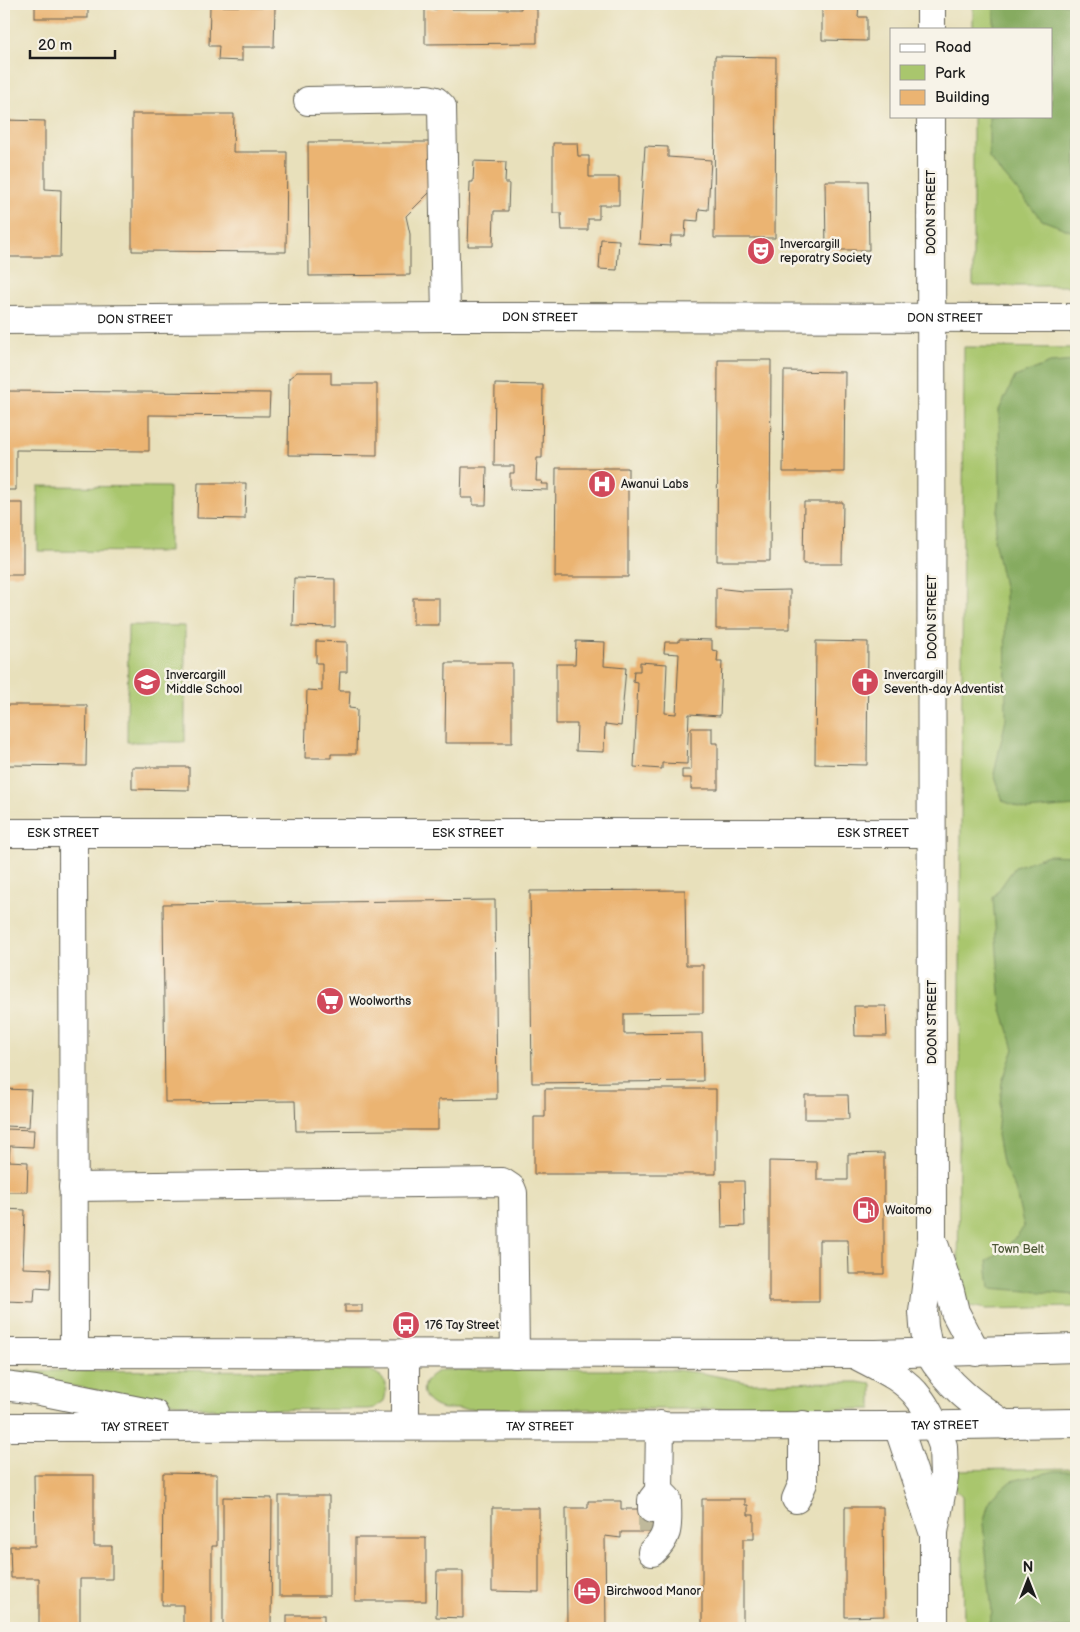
<svg xmlns="http://www.w3.org/2000/svg" width="1080" height="1632" font-family="'Balsamiq Sans',sans-serif">
<rect width="100%" height="100%" fill="#f7f3e8"/>
<filter id="ink" filterUnits="userSpaceOnUse"><feTurbulence type="fractalNoise" baseFrequency=".02" numOctaves="2"/><feDisplacementMap in="SourceGraphic" scale="10" xChannelSelector="R" yChannelSelector="G"/><feConvolveMatrix kernelMatrix="1 2 1 2 8 2 1 2 1" color-interpolation-filters="sRGB"/></filter>
<filter id="wash" filterUnits="userSpaceOnUse"><feTurbulence type="fractalNoise" baseFrequency=".0096" numOctaves="4" result="noise"/><feDisplacementMap in="SourceGraphic" scale="20" xChannelSelector="R" yChannelSelector="G"/><feGaussianBlur stdDeviation="1.12" result="paint"/><feColorMatrix in="noise" values="0 0 0 0 0 0 0 0 0 0 0 0 0 0 0 0 0 1.4 0 .05"/><feComposite in="paint" operator="in"/></filter>
<g filter="url(#wash)">
<rect width="100%" height="100%" fill="#e8e0bb"/>
<g fill="#a9c66d" stroke="#627144">
<path d="M 973,4 L 1076,4 L 1076,286 L 973,286 L 973,116 L 1051,116 L 1051,29 L 973,29 Z"/>
<path d="M 964,347 L 1076,348 L 1076,1307 L 987,1309 L 958,1304 Z"/>
<path d="M 38,486 L 169,487 L 169,552 L 38,551 Z"/>
<path d="M 128,625 L 185,626 L 185,742 L 127,742 Z"/>
<path d="M 368,1370 C 384,1374 389,1386 384,1401 L 374,1408 L 368,1409 L 219,1410 L 4,1375 L 4,1371 Z"/>
<path d="M 442,1370 L 677,1370 L 702,1373 L 750,1383 L 857,1382 L 872,1384 L 872,1409 L 443,1409 C 417,1402 417,1378 442,1370 Z"/>
<path d="M 1076,1468 L 1076,1628 L 964,1628 L 962,1496 L 955,1489 L 955,1470 Z"/>
</g>
<g fill="#86ab60" stroke="#51643e">
<path d="M 994,4 L 1076,4 L 1076,233 L 1042,220 L 989,158 L 989,116 L 1051,116 L 1051,29 L 994,29 Z"/>
<path d="M 1076,361 L 1076,806 L 1026,810 L 1003,801 L 994,774 L 1006,719 L 1005,591 L 994,540 L 1000,495 L 999,410 L 1015,377 L 1050,363 Z"/>
<path d="M 1048,855 L 1076,856 L 1076,1295 L 990,1288 L 987,1261 L 1007,1247 L 1024,1227 L 1015,1189 L 1002,1162 L 997,1135 L 1002,1082 L 1014,1049 L 1001,1006 L 993,898 L 1015,867 Z"/>
<path d="M 1055,1471 L 1076,1471 L 1076,1628 L 987,1628 L 992,1612 L 983,1524 L 990,1499 L 1011,1481 Z"/>
</g>
<g id="blocks">
<g fill="#ebb472">
<rect x="35" y="4" width="53" height="14"/>
<path d="M 437,4 L 452,4 L 452,9 L 521,9 L 521,4 L 535,4 L 535,9 L 537,9 L 537,43 L 425,44 L 425,9 L 437,9 Z"/>
<path d="M 822,4 L 859,4 L 858,17 L 867,17 L 867,41 L 822,40 Z"/>
<path d="M 210,6 L 275,7 L 274,47 L 242,47 L 242,61 L 218,60 L 219,46 L 209,46 Z"/>
<path d="M 715,56 L 776,57 L 775,238 L 714,238 Z"/>
<path d="M 132,114 L 234,114 L 233,152 L 287,152 L 286,252 L 132,251 Z"/>
<path d="M 4,120 L 45,121 L 45,189 L 61,190 L 60,257 L 4,257 Z"/>
<path d="M 308,142 L 433,142 L 433,189 L 406,216 L 410,234 L 410,275 L 309,276 Z"/>
<path d="M 553,143 L 577,143 L 578,156 L 589,156 L 589,177 L 619,177 L 619,205 L 599,205 L 599,219 L 588,219 L 588,230 L 562,230 L 561,213 L 553,213 Z"/>
<path d="M 645,146 L 668,147 L 668,157 L 711,160 L 708,210 L 699,209 L 698,221 L 686,220 L 685,236 L 671,236 L 670,246 L 639,244 Z"/>
<path d="M 474,161 L 506,162 L 505,183 L 509,183 L 508,211 L 494,211 L 493,246 L 468,246 L 470,182 L 473,182 Z"/>
<path d="M 825,181 L 868,181 L 869,250 L 826,250 Z"/>
<path d="M 601,239 L 619,240 L 617,270 L 599,269 Z"/>
<path d="M 718,360 L 771,360 L 770,561 L 717,561 Z"/>
<path d="M 784,371 L 845,372 L 844,472 L 783,472 Z"/>
<path d="M 297,372 L 331,372 L 331,384 L 377,384 L 377,456 L 288,455 L 289,378 Z"/>
<path d="M 495,384 L 543,385 L 542,458 L 537,458 L 536,481 L 542,481 L 541,484 L 548,484 L 548,490 L 510,489 L 510,473 L 514,473 L 514,466 L 494,466 Z"/>
<path d="M 4,391 L 270,393 L 269,416 L 149,415 L 149,451 L 16,450 L 16,490 L 4,490 Z"/>
<path d="M 462,467 L 487,467 L 486,505 L 473,505 L 473,498 L 461,498 Z"/>
<path d="M 556,468 L 628,468 L 628,577 L 555,577 Z"/>
<path d="M 198,483 L 246,483 L 245,519 L 197,518 Z"/>
<path d="M 804,502 L 843,502 L 842,564 L 803,564 Z"/>
<rect x="4" y="503" width="19" height="72"/>
<path d="M 294,578 L 335,579 L 335,627 L 293,626 Z"/>
<path d="M 716,588 L 743,591 L 790,590 L 790,629 L 716,629 Z"/>
<rect x="413" y="598" width="26" height="27"/>
<path d="M 679,639 L 712,640 L 712,650 L 718,651 L 717,662 L 722,662 L 720,716 L 689,714 L 687,764 L 662,763 L 662,769 L 634,767 L 638,683 L 633,682 L 634,671 L 640,671 L 640,662 L 667,664 L 665,713 L 676,714 L 679,654 L 664,653 L 665,642 L 679,642 Z"/>
<path d="M 316,641 L 347,642 L 347,672 L 340,672 L 339,691 L 350,691 L 349,708 L 357,709 L 356,754 L 331,754 L 331,758 L 305,758 L 307,690 L 322,691 L 322,663 L 316,663 Z"/>
<path d="M 576,641 L 605,642 L 604,666 L 626,668 L 621,726 L 605,724 L 604,752 L 576,751 L 577,724 L 556,724 L 556,664 L 575,664 Z"/>
<path d="M 816,641 L 868,642 L 867,765 L 815,764 Z"/>
<path d="M 446,663 L 512,663 L 512,743 L 445,743 Z"/>
<path d="M 7,705 L 87,705 L 86,766 L 7,765 Z"/>
<path d="M 691,728 L 712,728 L 712,743 L 718,743 L 718,789 L 691,789 L 691,778 L 682,778 L 682,770 L 691,770 Z"/>
<path d="M 132,767 L 189,767 L 189,790 L 132,789 Z"/>
<path d="M 685,890 L 686,965 L 703,965 L 703,1013 L 624,1014 L 624,1034 L 702,1033 L 703,1081 L 532,1083 L 530,891 Z"/>
<path d="M 495,900 L 497,1099 L 438,1100 L 438,1130 L 394,1130 L 296,1131 L 295,1101 L 165,1102 L 163,904 Z"/>
<path d="M 854,1006 L 886,1006 L 887,1036 L 855,1036 Z"/>
<path d="M 4,1089 L 31,1090 L 29,1127 L 4,1126 Z"/>
<path d="M 545,1089 L 716,1089 L 716,1174 L 534,1174 L 534,1117 L 545,1117 Z"/>
<path d="M 805,1095 L 848,1095 L 849,1119 L 805,1119 Z"/>
<path d="M 6,1129 L 34,1130 L 33,1147 L 10,1146 L 9,1161 L 28,1162 L 27,1192 L 4,1192 L 4,1143 L 6,1143 Z"/>
<path d="M 884,1153 L 884,1274 L 849,1274 L 848,1240 L 819,1240 L 819,1302 L 769,1302 L 769,1161 L 817,1162 L 817,1180 L 848,1180 L 848,1154 Z"/>
<path d="M 721,1181 L 744,1181 L 745,1226 L 722,1227 Z"/>
<path d="M 4,1209 L 25,1210 L 23,1268 L 51,1269 L 50,1289 L 35,1288 L 34,1302 L 4,1301 Z"/>
<rect x="345" y="1305" width="17" height="7"/>
<path d="M 163,1473 L 217,1474 L 217,1546 L 212,1546 L 212,1628 L 183,1628 L 183,1605 L 162,1605 Z"/>
<path d="M 34,1475 L 94,1475 L 94,1546 L 112,1546 L 112,1579 L 80,1579 L 80,1628 L 39,1628 L 39,1578 L 11,1578 L 10,1546 L 35,1546 Z"/>
<rect x="279" y="1496" width="50" height="100"/>
<path d="M 223,1497 L 272,1498 L 271,1628 L 223,1628 Z"/>
<path d="M 702,1499 L 745,1499 L 745,1505 L 748,1505 L 748,1515 L 754,1515 L 754,1539 L 743,1539 L 743,1628 L 702,1628 Z"/>
<path d="M 588,1501 L 621,1501 L 621,1509 L 661,1509 L 661,1532 L 621,1532 L 621,1538 L 605,1536 L 606,1628 L 567,1628 L 566,1508 L 588,1508 Z"/>
<path d="M 845,1507 L 883,1507 L 884,1616 L 845,1617 Z"/>
<path d="M 492,1508 L 539,1508 L 539,1592 L 492,1591 Z"/>
<rect x="355" y="1538" width="71" height="63"/>
<path d="M 437,1571 L 463,1571 L 463,1618 L 436,1617 Z"/>
<rect x="287" y="1615" width="37" height="13"/>
</g>
</g>
</g>
<g filter="url(#ink)">
<use href="#blocks" fill-opacity="0" stroke="#636154" stroke-width="1"/>
<g fill="none" stroke-linecap="round" stroke-linejoin="round">
<path stroke="#bfb99b" stroke-width="28" stroke-dasharray="28 14" stroke-linecap="butt" d="M 652,1509 L 652,1532"/>
<g stroke="#636154" stroke-width="30">
<g id="minor">
<path d="M 931,4 L 931,29"/>
<path d="M 308,101 L 427,99 L 436,101 L 442,107 L 446,317"/>
<path id="s1" d="M 4,320 L 446,317 L 1076,318"/>
<path id="s2" d="M 4,833 L 931,833"/>
<path d="M 73,833 L 74,1354"/>
<path d="M 73,1187 L 502,1182 L 511,1188 L 513,1193 L 515,1354"/>
<path d="M 934,1244 L 950,1291 L 955,1312 L 976,1352"/>
<path d="M 929,1353 L 924,1326 L 923,1312 L 932,1238 L 931,116"/>
<path d="M 898,1426 L 933,1531"/>
<path d="M 796,1499 L 803,1483 L 803,1425"/>
<path d="M 652,1509 L 652,1500 L 659,1491 L 660,1425"/>
<path d="M 652,1552 C 671,1535 667,1524 667,1499 L 659,1491"/>
<path d="M 934,1628 L 934,1532 L 944,1478 L 943,1446 L 935,1425"/>
</g>
</g>
<g stroke="#636154" stroke-width="30">
<g id="highway">
<path d="M 4,1353 L 876,1354 L 1076,1348"/>
<path d="M 405,1353 L 405,1426"/>
<path d="M 929,1353 C 947,1385 975,1405 1005,1425"/>
<path d="M 854,1354 C 876,1366 904,1377 919,1398 C 926,1406 930,1416 935,1425"/>
<path d="M 4,1386 L 35,1390 L 154,1414"/>
<path id="s3" d="M 4,1427 L 898,1426 L 1076,1423"/>
</g>
</g>
<use href="#minor" stroke="#fff" stroke-width="28"/>
<use href="#highway" stroke="#fff" stroke-width="28"/>
</g>
</g>
<defs>
<g id="theatre-disc" transform="scale(1.4375)"><circle r="9.5" fill="#d1495b" stroke="#f7f3e8"/><path d="M-5-5.5Q0-4 5-5.5V0Q5 5 0 6Q-5 5-5 0ZM-3.3-2.5H-1v1.5H-3.3ZM1-2.5H3.3v1.5H1ZM-2.8 1Q0 5.5 2.8 1Z" fill="#fff"/></g>
<g id="hospital-disc" transform="scale(1.4375)"><circle r="9.5" fill="#d1495b" stroke="#f7f3e8"/><path d="M-5-5h3v3.5h4V-5h3V5h-3V1.5h-4V5h-3Z" fill="#fff"/></g>
<g id="school-disc" transform="scale(1.4375)"><circle r="9.5" fill="#d1495b" stroke="#f7f3e8"/><path d="M0-5L7-2L0 1L-7-2ZM-4 1L0 2.5L4 1V4Q0 6-4 4Z" fill="#fff"/></g>
<g id="church-disc" transform="scale(1.4375)"><circle r="9.5" fill="#d1495b" stroke="#f7f3e8"/><path d="M-1.2-6h2.4v3.5h3.3v2.4h-3.3V6h-2.4V-.1h-3.3v-2.4h3.3Z" fill="#fff"/></g>
<g id="supermarket-disc" transform="scale(1.4375)"><circle r="9.5" fill="#d1495b" stroke="#f7f3e8"/><path d="M-6-5.5h2.5l.6 2H6L4.5 2H-2.5L-4.4-4H-6ZM-1.5 3.2a1.3 1.3 0 1 0 .1 0ZM3 3.2a1.3 1.3 0 1 0 .1 0Z" fill="#fff"/></g>
<g id="fuel-disc" transform="scale(1.4375)"><circle r="9.5" fill="#d1495b" stroke="#f7f3e8"/><path d="M-5.5-6h7V0h2V4h1.3V-2.5L3-4.5l.8-.8L6-3V5H2.5V1h-1V6h-7ZM-4.2-4.7v3.2H.2V-4.7Z" fill="#fff"/></g>
<g id="bus-disc" transform="scale(1.4375)"><circle r="9.5" fill="#d1495b" stroke="#f7f3e8"/><path d="M-5-6H5V4H4V6H2V4H-2V6H-4V4H-5ZM-3.5-4V0h7V-4ZM-3.5 1.2v1.5H-2V1.2ZM2 1.2v1.5H3.5V1.2Z" fill="#fff"/></g>
<g id="hotel-disc" transform="scale(1.4375)"><circle r="9.5" fill="#d1495b" stroke="#f7f3e8"/><path d="M-6-4.5h1.5V1H6V5H4.5V3h-9V5H-6ZM-4 0a1.8 1.8 0 1 1 3.6 0ZM.5 0V-2.5h3Q6-2.5 6 0Z" fill="#fff"/></g>
</defs>
<g fill-rule="evenodd">
<use href="#theatre-disc" x="761" y="251"/>
<use href="#hospital-disc" x="602" y="484"/>
<use href="#school-disc" x="147" y="682"/>
<use href="#church-disc" x="865" y="682"/>
<use href="#supermarket-disc" x="330" y="1001"/>
<use href="#fuel-disc" x="866" y="1210"/>
<use href="#bus-disc" x="406" y="1325"/>
<use href="#hotel-disc" x="587" y="1591"/>
</g>
<g text-anchor="middle" dominant-baseline="central" stroke-width="5" stroke-linejoin="round" paint-order="stroke">
<g font-size="12" fill="#1c1c1c" stroke="#f7f3e8">
<text transform="translate(931 212) rotate(-90)">DOON STREET</text>
<text stroke="none"><textPath href="#s1" startOffset="536">DON STREET</textPath></text>
<text stroke="none"><textPath href="#s1" startOffset="131">DON STREET</textPath></text>
<text stroke="none"><textPath href="#s1" startOffset="941">DON STREET</textPath></text>
<text transform="translate(932 617) rotate(-90)">DOON STREET</text>
<text stroke="none"><textPath href="#s2" startOffset="59">ESK STREET</textPath></text>
<text stroke="none"><textPath href="#s2" startOffset="464">ESK STREET</textPath></text>
<text stroke="none"><textPath href="#s2" startOffset="869">ESK STREET</textPath></text>
<text transform="translate(932 1022) rotate(-90)">DOON STREET</text>
<text stroke="none"><textPath href="#s3" startOffset="536">TAY STREET</textPath></text>
<text stroke="none"><textPath href="#s3" startOffset="941">TAY STREET</textPath></text>
<text stroke="none"><textPath href="#s3" startOffset="131">TAY STREET</textPath></text>
</g>
<g font-size="12" fill="#1c1c1c" stroke="#f7f3e8" text-anchor="start">
<text x="780" y="244">Invercargill<tspan x="780" dy="14">reporatry Society</tspan></text>
<text x="621" y="484">Awanui Labs</text>
<text x="166" y="675">Invercargill<tspan x="166" dy="14">Middle School</tspan></text>
<text x="884" y="675">Invercargill<tspan x="884" dy="14">Seventh-day Adventist</tspan></text>
<text x="349" y="1001">Woolworths</text>
<text x="885" y="1210">Waitomo</text>
<text x="425" y="1325">176 Tay Street</text>
<text x="606" y="1591">Birchwood Manor</text>
</g>
<g font-size="12" fill="#4d5838" stroke="#f7f3e8">
<text x="1018" y="1249">Town Belt</text>
</g>
</g>
<rect width="1080" height="1632" fill="none" stroke="#f7f3e8" stroke-width="20"/>
<rect x="890" y="28" width="162" height="90" fill="#f7f3e8" stroke="#9f9d96"/>
<rect x="900" y="44" width="25" height="8" fill="#ffffff" stroke="#9f9d96"/>
<text x="935" y="52" font-size="15" fill="#1c1c1c">Road</text>
<rect x="900" y="65" width="25" height="15" fill="#a9c66d" stroke="#9f9d96"/>
<text x="935" y="78" font-size="15" fill="#1c1c1c">Park</text>
<rect x="900" y="90" width="25" height="15" fill="#ebb472" stroke="#9f9d96"/>
<text x="935" y="102" font-size="15" fill="#1c1c1c">Building</text>
<g transform="translate(1028 1580)" stroke="#f7f3e8" stroke-width="4" paint-order="stroke">
<path d="M0-4L9 19L0 12L-9 19Z" fill="#1c1c1c"/>
<text y="-8" font-size="14" font-weight="bold" text-anchor="middle" fill="#1c1c1c">N</text>
</g>
<path d="M30 50v8h85v-8" fill="none" stroke="#1c1c1c" stroke-width="2.5"/>
<text x="38" y="50" font-size="15" fill="#1c1c1c" stroke="#f7f3e8" stroke-width="4" paint-order="stroke">20 m</text>
</svg>
